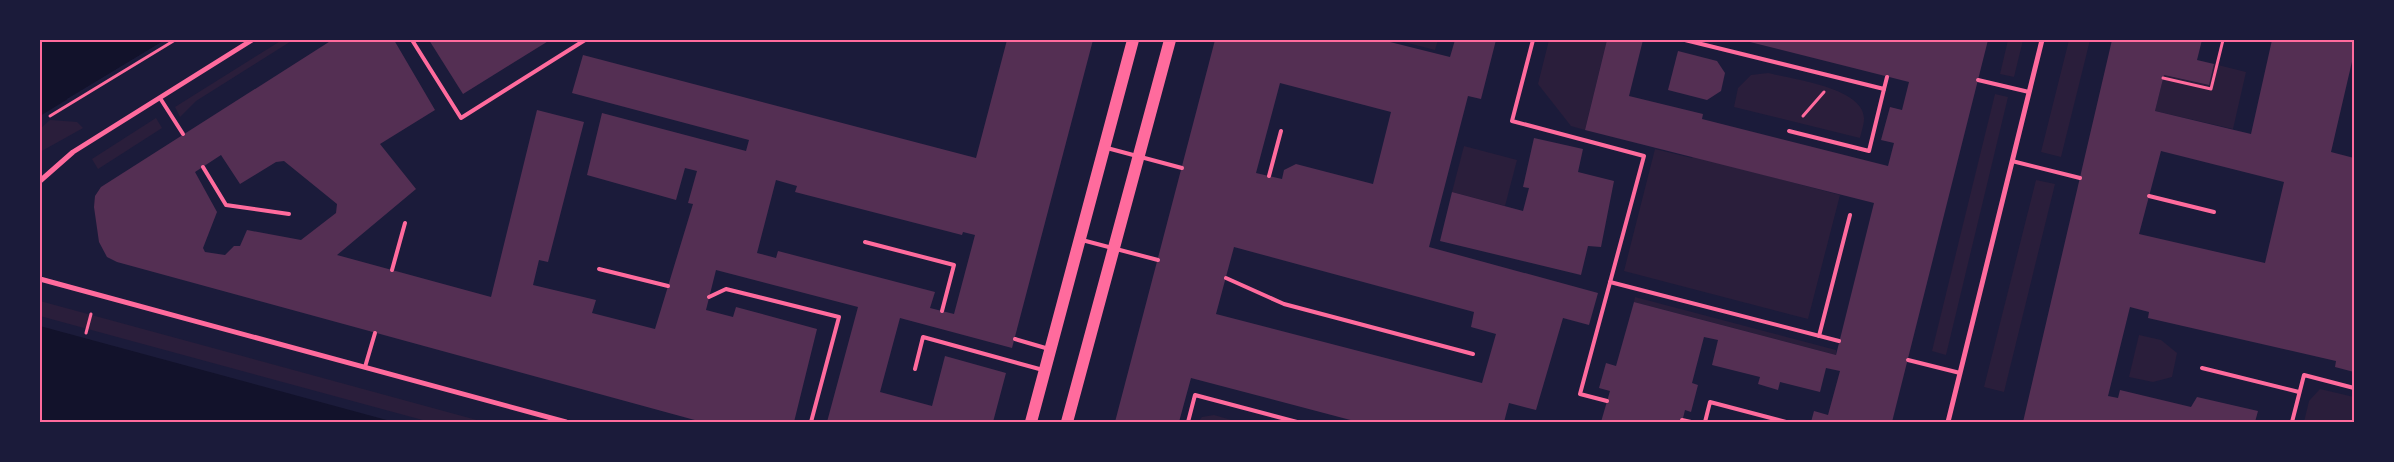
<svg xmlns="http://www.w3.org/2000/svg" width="2394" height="462" font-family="'Source Sans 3',sans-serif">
<rect width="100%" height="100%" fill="#1b1b3a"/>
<g fill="#2a1e3b">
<path d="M 282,40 L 293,40 L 196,101 L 180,117 L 175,107 Z"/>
<path d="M 1396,40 L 1438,40 L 1435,50 Z"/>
<path d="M 1549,40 L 1607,40 L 1585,130 L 1571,126 L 1538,84 Z"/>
<path d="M 2008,40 L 2023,40 L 2014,77 L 2000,74 Z"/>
<path d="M 2069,40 L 2090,40 L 2061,157 L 2041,152 Z"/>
<path d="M 2214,64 L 2246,72 L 2233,129 L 2155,111 L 2164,75 L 2208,85 Z"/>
<path d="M 1768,73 C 1792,79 1865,88 1864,119 C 1864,125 1861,133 1860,138 L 1734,107 L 1738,88 L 1751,75 Z"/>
<path d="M 1995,94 L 2008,97 L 1946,355 L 1932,351 Z"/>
<path d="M 156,118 L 162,128 L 98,169 L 92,159 Z"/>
<path d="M 50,120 L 77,122 L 83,128 L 40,152 L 40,129 Z"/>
<path d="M 1464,146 L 1517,160 L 1505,206 L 1452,192 Z"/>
<path d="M 1655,149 L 1692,158 L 1693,156 L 1840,195 L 1808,319 L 1624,271 Z"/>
<path d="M 2036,180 L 2055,184 L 2004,392 L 1984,387 Z"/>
<path d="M 1635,297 L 1836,350 L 1836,355 L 1634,302 Z"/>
<path d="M 40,301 L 484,422 L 430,422 L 40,316 Z"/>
<path d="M 2139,335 L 2161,340 L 2177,353 L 2172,377 L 2153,382 L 2129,377 Z"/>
<path d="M 2320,389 L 2354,397 L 2354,422 L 2304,422 L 2309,401 Z"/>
<path d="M 1214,415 L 1238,422 L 1198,422 L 1202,417 Z"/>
</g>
<g fill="#12122b">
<path d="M 40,40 L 165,40 L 40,116 Z"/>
<path d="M 40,326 L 394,422 L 40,422 Z"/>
</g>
<path fill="#1b1b3a" d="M 165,40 L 167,40 L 166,42 L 68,101 L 67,99 Z"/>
<g fill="#542f53" fill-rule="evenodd">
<path d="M 332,40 L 394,40 L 435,110 L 380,144 L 416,189 L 337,255 L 491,297 L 537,110 L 584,122 L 548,262 L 539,260 L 533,285 L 596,300 L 592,313 L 655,329 L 693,204 L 688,203 L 697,171 L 685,168 L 676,200 L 587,175 L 602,113 L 746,151 L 749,140 L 572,93 L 583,55 L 976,158 L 1007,40 L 1093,40 L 1012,348 L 900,318 L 880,392 L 932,406 L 945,356 L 1006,373 L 993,422 L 827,422 L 858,307 L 716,270 L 706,310 L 733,317 L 736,307 L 817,329 L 794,422 L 702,422 L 117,262 L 107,257 L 99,242 L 94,207 L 95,196 L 101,187 ZM 221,155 L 240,184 L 276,162 L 284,161 L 337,204 L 336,213 L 301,240 L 247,230 L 240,246 L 234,246 L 225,255 L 205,252 L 203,248 L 217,212 L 195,172 ZM 776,180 L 797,186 L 795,192 L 962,235 L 963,232 L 975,235 L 954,314 L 930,308 L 935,292 L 778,251 L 776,258 L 757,253 Z"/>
<path d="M 429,40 L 550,40 L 463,94 Z"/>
<path d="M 1215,40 L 1382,40 L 1450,57 L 1455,40 L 1496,40 L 1481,99 L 1468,96 L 1429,247 L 1598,293 L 1589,325 L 1563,318 L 1536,410 L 1509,403 L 1504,422 L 1358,422 L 1191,378 L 1179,422 L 1115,422 ZM 1280,83 L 1391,112 L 1373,184 L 1296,164 L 1284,170 L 1282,179 L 1256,173 ZM 1234,247 L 1474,312 L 1471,327 L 1496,334 L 1482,383 L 1216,314 Z"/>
<path d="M 1607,40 L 1643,40 L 1629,96 L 1703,114 L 1702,119 L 1888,166 L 1894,143 L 1881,140 L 1890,107 L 1902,110 L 1909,82 L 1742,40 L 1988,40 L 1892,422 L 1811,422 L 1814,411 L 1828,415 L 1840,371 L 1826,368 L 1820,392 L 1780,382 L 1778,390 L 1758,384 L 1760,377 L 1712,365 L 1718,340 L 1704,337 L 1692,383 L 1698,385 L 1691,412 L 1685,410 L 1682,422 L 1601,422 L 1610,391 L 1599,388 L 1606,363 L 1616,366 L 1634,302 L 1836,355 L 1874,203 L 1585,130 Z"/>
<path d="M 2112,40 L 2202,40 L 2197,60 L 2214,64 L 2209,85 L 2164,75 L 2155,111 L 2251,134 L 2272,40 L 2354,40 L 2354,53 L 2331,152 L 2354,158 L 2354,372 L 2335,367 L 2336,361 L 2148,318 L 2149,312 L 2130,307 L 2108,396 L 2118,398 L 2120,390 L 2191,407 L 2197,397 L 2258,411 L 2255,422 L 2023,422 ZM 2161,151 L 2284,182 L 2265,263 L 2139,234 Z"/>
<path d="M 1678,51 L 1717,61 L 1725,73 L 1721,91 L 1707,100 L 1668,90 Z"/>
<path d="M 1534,138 L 1583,149 L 1578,172 L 1614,181 L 1601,247 L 1588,246 L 1581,275 L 1440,241 L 1452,192 L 1523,211 L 1529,188 L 1523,187 Z"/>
</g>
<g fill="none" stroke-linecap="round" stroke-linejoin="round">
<g stroke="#ff6b9d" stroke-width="3">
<path d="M 2163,78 L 2211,89 L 2223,40"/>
<path d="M 50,116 L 175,40"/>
<path d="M 1803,116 L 1824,92"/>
<path d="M 86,333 L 91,314"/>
</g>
<g stroke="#ff6b9d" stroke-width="4">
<path d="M 412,40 L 461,118 L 585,40"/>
<path d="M 1533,40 L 1512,121 L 1644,156 L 1580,394 L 1607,401"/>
<path d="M 1685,40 L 1884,89 L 1887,77"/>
<path d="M 1978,80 L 2029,92"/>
<path d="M 160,98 L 183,134"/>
<path d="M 1789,131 L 1869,151 L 1884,89"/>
<path d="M 1107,148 L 1182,168"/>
<path d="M 2012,161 L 2080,178"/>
<path d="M 203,167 L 226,205 L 289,214"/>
<path d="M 1269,176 L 1281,131"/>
<path d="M 2149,196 L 2214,212"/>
<path d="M 1082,240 L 1158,260"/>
<path d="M 865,242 L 954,265 L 942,311"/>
<path d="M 599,269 L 668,286"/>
<path d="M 392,270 L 405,223"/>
<path d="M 1226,278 L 1284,304 L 1473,354"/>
<path d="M 1610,282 L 1839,341"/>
<path d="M 709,297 L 726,289 L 839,317 L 811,422"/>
<path d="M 1819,336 L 1850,215"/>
<path d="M 1015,339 L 1049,349"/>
<path d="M 1908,360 L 1960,373"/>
<path d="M 365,367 L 375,333"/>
<path d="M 2202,368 L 2299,392"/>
<path d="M 915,369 L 923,337 L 1043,370"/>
<path d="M 1682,420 L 1691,422"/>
<path d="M 1188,422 L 1195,395 L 1297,422"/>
<path d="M 1705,422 L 1710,402 L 1786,422"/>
<path d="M 2292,422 L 2304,375 L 2354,388"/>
</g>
<g stroke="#ff6b9d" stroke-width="5">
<path d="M 40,181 L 73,152 L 252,40"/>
<path d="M 40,279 L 566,422"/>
<path d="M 1948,422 L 2042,40"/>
</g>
<g stroke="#ff6b9d" stroke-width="12">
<path d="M 1031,422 L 1133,40"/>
<path d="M 1067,422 L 1170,40"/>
</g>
</g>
<rect width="2394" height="462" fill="none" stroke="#1b1b3a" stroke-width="82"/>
<rect x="41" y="41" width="2312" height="380" fill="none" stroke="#ff6b9d" stroke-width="2"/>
</svg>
